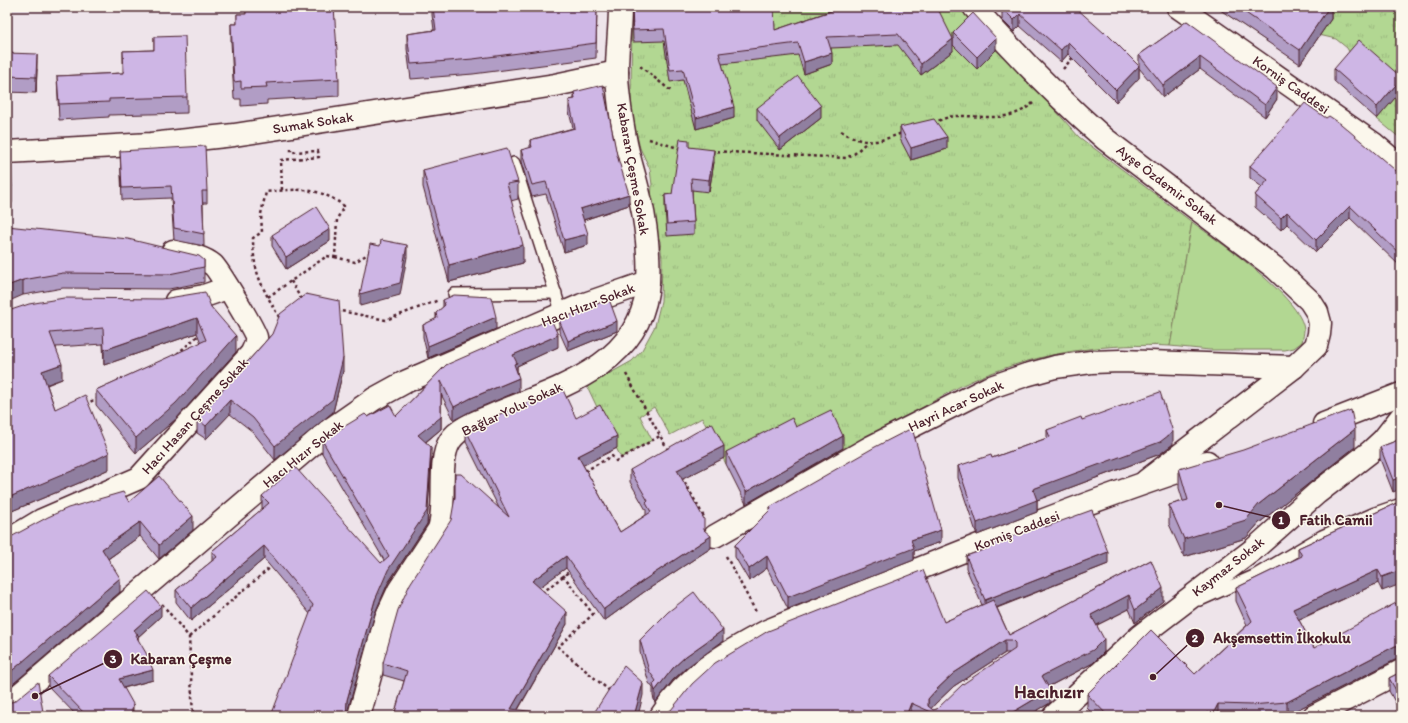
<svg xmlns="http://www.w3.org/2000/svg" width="1408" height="723" font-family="Itim,sans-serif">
<defs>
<pattern id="grass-tufts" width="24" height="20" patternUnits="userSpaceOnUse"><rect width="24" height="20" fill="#b2d792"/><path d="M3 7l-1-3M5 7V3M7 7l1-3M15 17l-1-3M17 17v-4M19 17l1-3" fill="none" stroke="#9bb87e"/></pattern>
</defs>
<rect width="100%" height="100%" fill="#eee4ea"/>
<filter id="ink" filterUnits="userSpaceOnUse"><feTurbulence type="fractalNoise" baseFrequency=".025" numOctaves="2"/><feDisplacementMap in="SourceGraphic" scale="8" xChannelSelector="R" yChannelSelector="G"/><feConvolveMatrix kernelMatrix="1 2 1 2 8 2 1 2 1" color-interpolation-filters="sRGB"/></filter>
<g filter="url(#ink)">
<g fill="url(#grass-tufts)" stroke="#7e7b5e">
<path d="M 632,7 L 727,7 L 730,62 L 737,62 L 735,7 L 958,7 L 999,47 L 1079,137 L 1192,222 L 1170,346 C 1111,343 1049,351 994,372 C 964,382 937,399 910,415 C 877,433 844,451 812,469 L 792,430 L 726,464 L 702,418 L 670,435 L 654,407 L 640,416 L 652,440 L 621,458 L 587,386 L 632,361 L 642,350 L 655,326 L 661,301 L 662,259 L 660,241 L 654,229 L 651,199 L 652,185 L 650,169 L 640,148 L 632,116 L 631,97 Z"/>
<path d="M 1220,7 L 1401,7 L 1401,89 L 1353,59 L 1347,48 L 1336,39 L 1319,35 L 1268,42 L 1219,9 Z"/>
<path d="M 1401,91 L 1401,139 L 1377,119 Z"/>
</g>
<path fill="#b2d792" stroke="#7e7b5e" d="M 1192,222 C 1218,241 1302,298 1304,330 C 1304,333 1303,338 1302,342 L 1294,348 L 1285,350 L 1210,350 L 1170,346 Z"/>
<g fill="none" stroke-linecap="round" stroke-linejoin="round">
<g stroke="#4a1f2b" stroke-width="14">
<g id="lane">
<path d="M 514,163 L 562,314"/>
<path d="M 454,294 L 556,293"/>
<path d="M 1200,600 L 1254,576 L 1322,536 L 1375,513 L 1401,504"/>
</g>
</g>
<g stroke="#4a1f2b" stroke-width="25">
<g id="street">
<path d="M 974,7 C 1015,54 1058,98 1105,139 L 1275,268 L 1310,301 L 1317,312 L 1320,323 L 1319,334 L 1316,346 L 1294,367 L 1146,481"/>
<path d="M 7,152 L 151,144 L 234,135 L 555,85 L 617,72"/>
<path d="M 176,301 L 204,296 L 227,288"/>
<path d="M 715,536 L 869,448 L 988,388 L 1026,375 L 1055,367 L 1091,362 L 1121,361 L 1294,367"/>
<path d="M 7,541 L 42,520 L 139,478 L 251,354 C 254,348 257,344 256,337 C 255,331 218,269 213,265 C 202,256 186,254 173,251"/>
<path d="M 7,705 L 328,431 L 374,399 L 405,382 L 582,305 L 648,282"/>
<path d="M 359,716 L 386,618 L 399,590 L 439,529 C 447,504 437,462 450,441 C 459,427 479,421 493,415 C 554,389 636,368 647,292 C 651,263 646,219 638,190 C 634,173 628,156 625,138 C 621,116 617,93 617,71 C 617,50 620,28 620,7"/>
<path d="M 1054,716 L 1140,636 L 1254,549 L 1317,493 L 1370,452 L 1383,440 L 1401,417"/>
<path d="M 1314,716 L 1401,671"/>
</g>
</g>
<g stroke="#4a1f2b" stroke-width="25">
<g id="secondary">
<path d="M 1178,7 L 1374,144 L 1401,167"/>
<path d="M 1324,424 L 1401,394"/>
<path d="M 661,716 C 687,675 725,653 767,631 C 912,571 1058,511 1207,462"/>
</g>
</g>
<g stroke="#4a1f2b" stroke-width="2.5" stroke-dasharray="3 3" stroke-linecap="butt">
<path d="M 640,66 L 671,91"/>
<path d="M 1063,69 L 1074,56"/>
<path d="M 933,123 C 940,120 947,117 954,116 C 983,115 1009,124 1033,103"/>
<path d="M 841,131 C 866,146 875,143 902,133"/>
<path d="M 649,139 L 681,149"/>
<path d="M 711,151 L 846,158 L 854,154 L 867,142"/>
<path d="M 282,190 L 281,160 L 319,157 L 318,151 L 291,152 L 291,149"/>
<path d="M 335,257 L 355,262 L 371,252"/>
<path d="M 291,281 L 302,301"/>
<path d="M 268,297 L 327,256 L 335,257 L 337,219 L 344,206 C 318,186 297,189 266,192 L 261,214 L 262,232 L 253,238 C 253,275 263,288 280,319"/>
<path d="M 336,310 L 386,320 L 439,300"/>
<path d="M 177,354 L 200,334"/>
<path d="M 626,374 L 668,450"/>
<path d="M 85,404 L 99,398"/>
<path d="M 585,471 L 612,456 L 616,461 L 660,436"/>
<path d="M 682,477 L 704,517"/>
<path d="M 726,556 L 756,612"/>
<path d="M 563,575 L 593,614 L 558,647 L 611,692"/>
<path d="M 542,593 L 571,570"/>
<path d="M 162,604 L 189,637 L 193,716"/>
<path d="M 189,637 L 272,566"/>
</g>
<use href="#lane" stroke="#fbf7ec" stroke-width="11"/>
<use href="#street" stroke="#fbf7ec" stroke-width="22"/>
<use href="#secondary" stroke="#fbf7ec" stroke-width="22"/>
</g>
<g fill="#b19dc5" stroke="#4a1f2b" fill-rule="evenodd">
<path d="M 432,7 L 597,7 L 596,58 L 473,74 L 411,79 L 407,49 L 407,34 L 434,30 L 432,15 Z"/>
<path d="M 632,7 L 775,30 L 839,8 L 839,7 L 937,7 L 953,51 L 921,75 L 898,45 L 831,48 L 832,64 L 804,74 L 798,55 L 722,64 L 734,118 L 696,129 L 683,80 L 670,82 L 664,41 L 633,42 Z"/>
<path d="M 1003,7 L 1139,66 L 1139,55 L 1187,21 L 1277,99 L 1265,117 L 1200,69 L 1163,97 L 1139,68 L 1139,78 L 1116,102 L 1068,54 L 1061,62 L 1020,26 L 1014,32 L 1002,20 L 1002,8 Z"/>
<path d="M 1219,7 L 1331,7 L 1331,19 L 1300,64 L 1219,9 Z"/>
<path d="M 246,10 L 339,79 L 339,96 L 267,100 L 267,104 L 241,106 L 241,99 L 234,99 L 231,41 L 231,24 L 237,24 L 237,14 L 246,14 Z"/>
<path d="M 953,33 L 996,50 L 977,69 L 953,45 Z"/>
<path d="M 154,37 L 187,97 L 187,113 L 109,115 L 109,117 L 59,120 L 57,76 L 123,73 L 123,51 L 154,50 Z"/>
<path d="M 7,53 L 37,69 L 36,93 L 7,92 Z"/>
<path d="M 1334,69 L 1401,77 L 1377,119 L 1334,81 Z"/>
<path d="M 574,92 L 617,155 L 629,205 L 584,220 L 588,245 L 564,252 L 546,194 L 532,197 L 521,162 L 521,150 L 530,148 L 530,140 L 573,128 L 569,112 L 569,100 L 574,99 Z"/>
<path d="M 757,108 L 821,118 L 780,150 L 757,120 Z"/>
<path d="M 900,127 L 947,149 L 911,160 L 900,139 Z"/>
<path d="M 689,147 L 714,162 L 709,192 L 692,190 L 694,222 L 694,234 L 667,236 L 665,207 L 665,195 L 672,194 Z"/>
<path d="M 7,150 L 12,187 L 12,203 L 7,202 Z"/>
<path d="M 120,151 L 207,191 L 207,203 L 203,203 L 204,246 L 174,240 L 171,198 L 122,200 Z"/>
<path d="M 1250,166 L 1401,175 L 1401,267 L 1350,218 L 1316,252 L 1287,224 L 1281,230 L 1255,207 L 1255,195 L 1262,187 L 1250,178 Z"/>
<path d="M 423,170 L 518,182 L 518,199 L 511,201 L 523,263 L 449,282 L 423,187 Z"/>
<path d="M 7,226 L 204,260 L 204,282 L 169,289 L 63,288 L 23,295 Z"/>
<path d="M 272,235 L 330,241 L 286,269 L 272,246 Z"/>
<path d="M 443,300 L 496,329 L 428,358 L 423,337 L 423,325 L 436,319 L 436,313 L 443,307 Z"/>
<path d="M 211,307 L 236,352 L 176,419 L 136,453 L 96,405 L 96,390 L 201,343 L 197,333 L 104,365 L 103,344 L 56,347 L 62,379 L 47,385 L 55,409 L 109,469 L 79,483 L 7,513 L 7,311 Z"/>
<path d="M 559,320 L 617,331 L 568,351 L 559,331 Z"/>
<path d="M 272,334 L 343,371 L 333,412 L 275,460 L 253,432 L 230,414 L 206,439 L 197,433 L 197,419 Z"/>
<path d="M 558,347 L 517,366 L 517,371 L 519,391 L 471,411 L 454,420 L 441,394 L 441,429 L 426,442 L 431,460 L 427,524 L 388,583 L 375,613 L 347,713 L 310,614 L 264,559 L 191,621 L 176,602 L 176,590 L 212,561 L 212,551 L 262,509 L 262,496 L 381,563 L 384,560 L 322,453 L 322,440 L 368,417 L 396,416 L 446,365 Z"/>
<path d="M 576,418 L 617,448 L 583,465 L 620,532 L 646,515 L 646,510 L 630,482 L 630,470 L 724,458 L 682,479 L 711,548 L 644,592 L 604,621 L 566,568 L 539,587 L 567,624 L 518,710 L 394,716 L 404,681 L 383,675 L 383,663 L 499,508 L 466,442 L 466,430 Z"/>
<path d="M 1082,420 L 1173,444 L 1160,454 L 1037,500 L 1037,512 L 977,535 L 958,478 L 958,466 L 992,458 L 1047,438 L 1047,430 Z"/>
<path d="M 796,427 L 843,448 L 746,504 L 726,464 L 726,452 Z"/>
<path d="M 1401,439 L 1393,492 L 1380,459 L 1380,447 Z"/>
<path d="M 1355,447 L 1259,523 L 1246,538 L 1184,557 L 1169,524 L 1169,505 L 1183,501 L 1179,488 L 1179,469 Z"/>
<path d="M 1401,501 L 1382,591 L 1378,583 L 1299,620 L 1314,648 L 1395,660 L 1287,715 L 1280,716 L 1095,716 L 1087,708 L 1087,694 L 1195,674 L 1247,625 L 1236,601 L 1236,588 L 1298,558 L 1298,548 Z"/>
<path d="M 129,502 L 193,530 L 159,559 L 140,536 L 108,559 L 120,592 L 8,540 Z"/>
<path d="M 770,507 L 941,542 L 914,551 L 914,560 L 788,609 L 767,568 L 749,581 L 735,557 L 735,545 L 770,510 Z"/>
<path d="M 1045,527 L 1108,564 L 997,608 L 1009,635 L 1151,560 L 1163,601 L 1135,623 L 1129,609 L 1097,625 L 1104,652 L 1093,663 L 1048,687 L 1050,703 L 1028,716 L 662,716 L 944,622 L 982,605 L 966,568 L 966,556 L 985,549 L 985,547 ZM 1005,653 L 1009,653 L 937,709 L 933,710 L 931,708 L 936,703 L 954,686 Z"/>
<path d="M 161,616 L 138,637 L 138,640 L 153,680 L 124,688 L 133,714 L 133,716 L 77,716 L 48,686 L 48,676 Z"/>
<path d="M 640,640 L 723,641 L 686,668 L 673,680 L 655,703 L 653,696 L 653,688 L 649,683 L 640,652 Z"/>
<path d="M 1401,672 L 1401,713 L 1389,691 L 1389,678 Z"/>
</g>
<g fill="#907fa0" stroke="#4a1f2b">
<path d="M 1329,7 L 1331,7 L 1331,19 L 1300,64 L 1300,50 Z"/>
<path d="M 1020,14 L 1020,26 L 1014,32 L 1014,20 Z"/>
<path d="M 996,38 L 996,50 L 977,69 L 977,57 Z"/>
<path d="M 953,39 L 953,51 L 921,75 L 921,64 Z"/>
<path d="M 1068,42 L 1068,54 L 1061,62 L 1061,50 Z"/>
<path d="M 832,53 L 832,64 L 804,74 L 804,62 Z"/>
<path d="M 37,54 L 37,69 L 36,93 L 36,77 Z"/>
<path d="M 1200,57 L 1200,69 L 1163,97 L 1163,85 Z"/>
<path d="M 1139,66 L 1139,78 L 1116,102 L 1116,90 Z"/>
<path d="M 1401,79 L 1401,91 L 1377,119 L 1377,107 Z"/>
<path d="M 1277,87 L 1277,99 L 1265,117 L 1265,105 Z"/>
<path d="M 821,106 L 821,118 L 780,150 L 780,138 Z"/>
<path d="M 734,107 L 734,118 L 696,129 L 696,118 Z"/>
<path d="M 947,137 L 947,149 L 911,160 L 911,148 Z"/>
<path d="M 714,150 L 714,162 L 709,192 L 709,180 Z"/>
<path d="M 629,194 L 629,205 L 580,221 L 580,209 Z"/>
<path d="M 1350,206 L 1350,218 L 1316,252 L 1316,240 Z"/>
<path d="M 1287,212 L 1287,224 L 1281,230 L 1281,218 Z"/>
<path d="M 330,229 L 330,241 L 286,269 L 286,257 Z"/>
<path d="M 588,234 L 588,245 L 564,252 L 564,240 Z"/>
<path d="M 407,245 L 407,257 L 400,295 L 360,306 L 360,294 Z"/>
<path d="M 523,245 L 523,263 L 449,282 L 449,265 Z"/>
<path d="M 23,280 L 23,295 L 7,302 L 7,286 Z"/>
<path d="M 496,317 L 496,329 L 428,358 L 428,346 Z"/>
<path d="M 197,318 L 197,333 L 104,365 L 104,350 Z"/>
<path d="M 617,321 L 617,331 L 568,351 L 568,341 Z"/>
<path d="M 558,335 L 558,347 L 517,366 L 517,376 L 514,377 L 513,355 Z"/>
<path d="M 236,336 L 236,352 L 176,419 L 136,453 L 136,438 Z"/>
<path d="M 343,358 L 343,371 L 333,412 L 275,460 L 275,446 Z"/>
<path d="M 62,364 L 62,379 L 42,386 L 42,371 Z"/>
<path d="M 519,378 L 519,391 L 471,411 L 454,420 L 454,407 L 471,398 Z"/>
<path d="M 441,394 L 441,429 L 418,448 L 418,435 Z"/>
<path d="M 230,400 L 230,414 L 206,439 L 206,426 Z"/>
<path d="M 1355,429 L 1355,447 L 1259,523 L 1246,538 L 1184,557 L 1184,539 L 1259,504 Z"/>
<path d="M 1173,432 L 1173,444 L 1160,454 L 1037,500 L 1037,512 L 977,535 L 977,523 L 1033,489 Z"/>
<path d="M 617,436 L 617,448 L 578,468 L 578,456 Z"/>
<path d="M 843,436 L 843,448 L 746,504 L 746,492 Z"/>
<path d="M 724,446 L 724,458 L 677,482 L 677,470 Z"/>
<path d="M 431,447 L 431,460 L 427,524 L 388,583 L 375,613 L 347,713 L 347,716 L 346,716 L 347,700 L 375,600 Z"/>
<path d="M 109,453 L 109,469 L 79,483 L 7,513 L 7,498 Z"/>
<path d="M 1401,477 L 1401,489 L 1393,492 L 1393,480 Z"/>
<path d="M 193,516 L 193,530 L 159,559 L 159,545 Z"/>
<path d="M 140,522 L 140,536 L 102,563 L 102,549 Z"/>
<path d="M 941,530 L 941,542 L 914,551 L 914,560 L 788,609 L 788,597 L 911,540 Z"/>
<path d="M 711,536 L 711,548 L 644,592 L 604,621 L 604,609 L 644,580 Z"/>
<path d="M 264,546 L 264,559 L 191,621 L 191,608 Z"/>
<path d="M 1108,552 L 1108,564 L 985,612 L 985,600 Z"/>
<path d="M 566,556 L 566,568 L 532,593 L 532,581 Z"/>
<path d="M 767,556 L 767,568 L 749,581 L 749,569 Z"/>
<path d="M 1378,570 L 1378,583 L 1293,622 L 1293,609 Z"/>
<path d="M 1401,570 L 1401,584 L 1382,591 L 1382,577 Z"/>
<path d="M 120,578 L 120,592 L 7,689 L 7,675 Z"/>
<path d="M 1163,588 L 1163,601 L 1135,623 L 1135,610 Z"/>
<path d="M 1129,595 L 1129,609 L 1091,628 L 1091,615 Z"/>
<path d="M 161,606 L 161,616 L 138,637 L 138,645 L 134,630 Z"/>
<path d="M 567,612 L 567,624 L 514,716 L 511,709 Z"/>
<path d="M 723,630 L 723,641 L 686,668 L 673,680 L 655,703 L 655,691 L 673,668 L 686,656 Z"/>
<path d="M 1104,639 L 1104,652 L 1093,663 L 1042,690 L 1042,676 Z"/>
<path d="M 1005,640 L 1005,653 L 954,686 L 936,703 L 929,711 L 928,711 L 928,699 L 936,690 L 954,673 Z"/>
<path d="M 1401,645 L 1401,659 L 1395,660 L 1287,715 L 1287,702 L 1395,646 Z"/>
<path d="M 153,670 L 153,680 L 119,689 L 119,679 Z"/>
<path d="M 643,683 L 643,695 L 638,716 L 634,716 Z"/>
<path d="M 1050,690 L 1050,703 L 1028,716 L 1013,716 L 1013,712 Z"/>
<path d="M 911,703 L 911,716 L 906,716 Z"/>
<path d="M 133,704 L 133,716 L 131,716 Z"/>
<path d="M 1218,704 L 1218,716 L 1212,716 Z"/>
</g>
<g fill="#ceb6e5" stroke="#4a1f2b" fill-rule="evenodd">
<path d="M 298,7 L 334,7 L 339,79 L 266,83 L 267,87 L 241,88 L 241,81 L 234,82 L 231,24 L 237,24 L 237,14 L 246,14 L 246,10 Z"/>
<path d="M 433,7 L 597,7 L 596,43 L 473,59 L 411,64 L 407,34 L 436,30 Z"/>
<path d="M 632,7 L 774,7 L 775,30 L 840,8 L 840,7 L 937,7 L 953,39 L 921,64 L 898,34 L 827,37 L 832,53 L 804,62 L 798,43 L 719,53 L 734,107 L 696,118 L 683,69 L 670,70 L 664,29 L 633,30 Z"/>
<path d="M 1003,7 L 1075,7 L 1104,33 L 1105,32 L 1139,66 L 1116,90 L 1068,42 L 1061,50 L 1020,14 L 1014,20 L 1002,8 Z"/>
<path d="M 1237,7 L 1329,7 L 1300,50 Z"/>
<path d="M 973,13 L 996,38 L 977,57 L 953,33 Z"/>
<path d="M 1187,21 L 1277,87 L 1265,105 L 1200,57 L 1163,85 L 1139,55 Z"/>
<path d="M 185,36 L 187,97 L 109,99 L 109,102 L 59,104 L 57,76 L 124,73 L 123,51 L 154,50 L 154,37 Z"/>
<path d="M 1359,40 L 1401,77 L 1401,79 L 1377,107 L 1334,69 Z"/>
<path d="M 7,53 L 37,54 L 36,77 L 7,76 Z"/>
<path d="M 798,76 L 821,106 L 780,138 L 757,108 Z"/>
<path d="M 603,85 L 617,155 L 629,194 L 580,209 L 588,234 L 564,240 L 546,182 L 532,185 L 521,150 L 532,147 L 530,140 L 575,128 L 569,100 L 575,99 L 574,92 Z"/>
<path d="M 1305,103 L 1326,118 L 1329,116 L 1341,124 L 1401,175 L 1401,255 L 1350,206 L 1316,240 L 1287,212 L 1281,218 L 1255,195 L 1268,180 L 1250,166 Z"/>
<path d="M 934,119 L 947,137 L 911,148 L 900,127 Z"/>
<path d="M 680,139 L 689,140 L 689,147 L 714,150 L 709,180 L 691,178 L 694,222 L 667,224 L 665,195 L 672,194 Z"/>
<path d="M 205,146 L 207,191 L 202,191 L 204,234 L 174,228 L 171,186 L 122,188 L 120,151 Z"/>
<path d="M 507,148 L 518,182 L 507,184 L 523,245 L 449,265 L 423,170 Z"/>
<path d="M 11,149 L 12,187 L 7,187 L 7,150 Z"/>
<path d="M 316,207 L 330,229 L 286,257 L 272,235 Z"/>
<path d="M 7,226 L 128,239 L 199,256 L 204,260 L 204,267 L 169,274 L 63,273 L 23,280 L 7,286 Z"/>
<path d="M 381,240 L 407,245 L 400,283 L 360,294 L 370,244 L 380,246 Z"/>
<path d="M 205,292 L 211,307 L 236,336 L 176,403 L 136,438 L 96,390 L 206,340 L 197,318 L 104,350 L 103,328 L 50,333 L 62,364 L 42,371 L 55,409 L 85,395 L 109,453 L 79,468 L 7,498 L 7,311 L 11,310 L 29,304 L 64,298 L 162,299 Z"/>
<path d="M 306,294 L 339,301 L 343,358 L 333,399 L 275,446 L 253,418 L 230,400 L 206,426 L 197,419 L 272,334 L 280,314 Z"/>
<path d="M 454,295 L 491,297 L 496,317 L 428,346 L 423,325 L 437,318 L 436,313 L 445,305 L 443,300 Z"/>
<path d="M 609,299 L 617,321 L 568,341 L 559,320 Z"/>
<path d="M 551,319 L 558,335 L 513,355 L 517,363 L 514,364 L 519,378 L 471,398 L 454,407 L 441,381 L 441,417 L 418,435 L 431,447 L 427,511 L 388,570 L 375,600 L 347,700 L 346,716 L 271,716 L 313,605 L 264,546 L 191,608 L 176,590 L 217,557 L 212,551 L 269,503 L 262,496 L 295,467 L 381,563 L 389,556 L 322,440 L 365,414 L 368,417 L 390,405 L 396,416 L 446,365 Z"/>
<path d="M 562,388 L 576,418 L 600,405 L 617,436 L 578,456 L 620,532 L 651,512 L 646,503 L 648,501 L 630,470 L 712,423 L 724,446 L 677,470 L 704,519 L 704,530 L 711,536 L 644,580 L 604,609 L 566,556 L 532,581 L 567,612 L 511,709 L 562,715 L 563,716 L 394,716 L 407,671 L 383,663 L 398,610 L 410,584 L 451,520 L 455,497 L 455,474 L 461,474 L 509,517 L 466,430 L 481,422 Z"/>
<path d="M 1160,392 L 1173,432 L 1160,442 L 1033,489 L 1037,500 L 977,523 L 958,466 L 991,455 L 992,458 L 1050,437 L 1047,430 L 1081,417 L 1082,420 Z"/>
<path d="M 831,410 L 843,436 L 746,492 L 726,452 L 792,418 L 796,427 Z"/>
<path d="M 1351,410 L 1355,429 L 1259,504 L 1246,520 L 1184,539 L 1169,505 L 1188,500 L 1179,469 L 1243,450 Z"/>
<path d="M 912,428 L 941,530 L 911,540 L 914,548 L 788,597 L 767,556 L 749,569 L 735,545 L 771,509 L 770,507 L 875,447 Z"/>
<path d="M 1401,439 L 1401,477 L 1393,480 L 1380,447 Z"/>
<path d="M 159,476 L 193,516 L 159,545 L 140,522 L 102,549 L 120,578 L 7,675 L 7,539 L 48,517 L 68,508 L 123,492 L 129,502 Z"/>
<path d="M 1401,501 L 1401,570 L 1382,577 L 1378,570 L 1293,609 L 1314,648 L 1396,603 L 1401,612 L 1401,645 L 1395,646 L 1287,702 L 1251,705 L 1218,704 L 1212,716 L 1211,716 L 1208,712 L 1209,716 L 1108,716 L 1087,694 L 1151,630 L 1195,674 L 1252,621 L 1236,588 L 1302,556 L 1298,548 Z"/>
<path d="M 1092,510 L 1108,552 L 985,600 L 966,556 L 986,549 L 985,547 L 1044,524 L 1045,527 Z"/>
<path d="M 1151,560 L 1163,588 L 1135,610 L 1129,595 L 1091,615 L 1104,639 L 1093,650 L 1042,676 L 1050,690 L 1013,712 L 1023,716 L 940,716 L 911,703 L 906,716 L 662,716 L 662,715 L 671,710 L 692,684 L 715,663 L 768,631 L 923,570 L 944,622 L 993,600 L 1009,635 ZM 1005,640 L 1012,640 L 1015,643 L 1015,649 L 963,684 L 937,709 L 933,710 L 928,706 L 928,699 L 936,690 L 954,673 Z"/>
<path d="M 148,591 L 161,606 L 134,630 L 138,635 L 136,636 L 146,653 L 153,670 L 119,679 L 133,704 L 131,716 L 87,716 L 48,676 Z"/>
<path d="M 694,592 L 723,630 L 686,656 L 673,668 L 655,691 L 653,684 L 656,681 L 649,671 L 640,640 L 668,612 Z"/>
<path d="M 624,666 L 643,683 L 634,716 L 592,716 Z"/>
<path d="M 1401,672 L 1401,699 L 1389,678 Z"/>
<path d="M 38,682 L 43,712 L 41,716 L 7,716 L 7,703 L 15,701 Z"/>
</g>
</g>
<g text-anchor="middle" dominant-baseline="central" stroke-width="3" stroke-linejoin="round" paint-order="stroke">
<g font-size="14" fill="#4a1f2b" stroke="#fbf7ec">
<text transform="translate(1291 85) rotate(35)">Korniş Caddesi</text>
<text transform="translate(313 123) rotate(-9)">Sumak Sokak</text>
<text transform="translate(633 169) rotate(80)">Kabaran Çeşme Sokak</text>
<text transform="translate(1167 185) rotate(37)">Ayşe Özdemir Sokak</text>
<text transform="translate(588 305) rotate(-21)">Hacı Hızır Sokak</text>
<text transform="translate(956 406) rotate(-25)">Hayri Acar Sokak</text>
<text transform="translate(512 409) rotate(-25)">Bağlar Yolu Sokak</text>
<text transform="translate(195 416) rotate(-48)">Hacı Hasan Çeşme Sokak</text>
<text transform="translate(303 454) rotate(-39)">Hacı Hızır Sokak</text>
<text transform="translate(1017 531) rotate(-21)">Korniş Caddesi</text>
<text transform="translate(1228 567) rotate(-38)">Kaymaz Sokak</text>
</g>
<g font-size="18" font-weight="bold" fill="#4a1f2b" stroke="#fbf7ec">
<text x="1049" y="692">Hacıhızır</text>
</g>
</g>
<path fill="none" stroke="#4a1f2b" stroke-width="1.5" d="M1219 505L1281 520M1153 677L1195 638M35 696L113 659"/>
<g fill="#4a1f2b" stroke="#fbf7ec" stroke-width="1.5">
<circle cx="1219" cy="505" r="4"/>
<circle cx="1153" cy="677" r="4"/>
<circle cx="35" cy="696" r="4"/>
<circle cx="1281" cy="520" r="10"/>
<circle cx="1195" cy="638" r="10"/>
<circle cx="113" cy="659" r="10"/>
</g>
<g font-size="12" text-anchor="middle" font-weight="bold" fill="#fff">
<text x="1281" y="524">1</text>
<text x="1195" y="642">2</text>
<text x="113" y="663">3</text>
</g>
<g font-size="15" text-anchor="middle" font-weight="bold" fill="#4a1f2b" stroke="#fbf7ec" stroke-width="3" stroke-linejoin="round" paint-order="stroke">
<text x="1336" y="525">Fatih Camii</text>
<text x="1282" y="643">Akşemsettin İlkokulu</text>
<text x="181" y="664">Kabaran Çeşme</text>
</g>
<rect width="1408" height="723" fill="none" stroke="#fbf7ec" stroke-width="24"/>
<rect x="12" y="12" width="1384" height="699" fill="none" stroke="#4a1f2b" stroke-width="1.5" filter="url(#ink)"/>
</svg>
